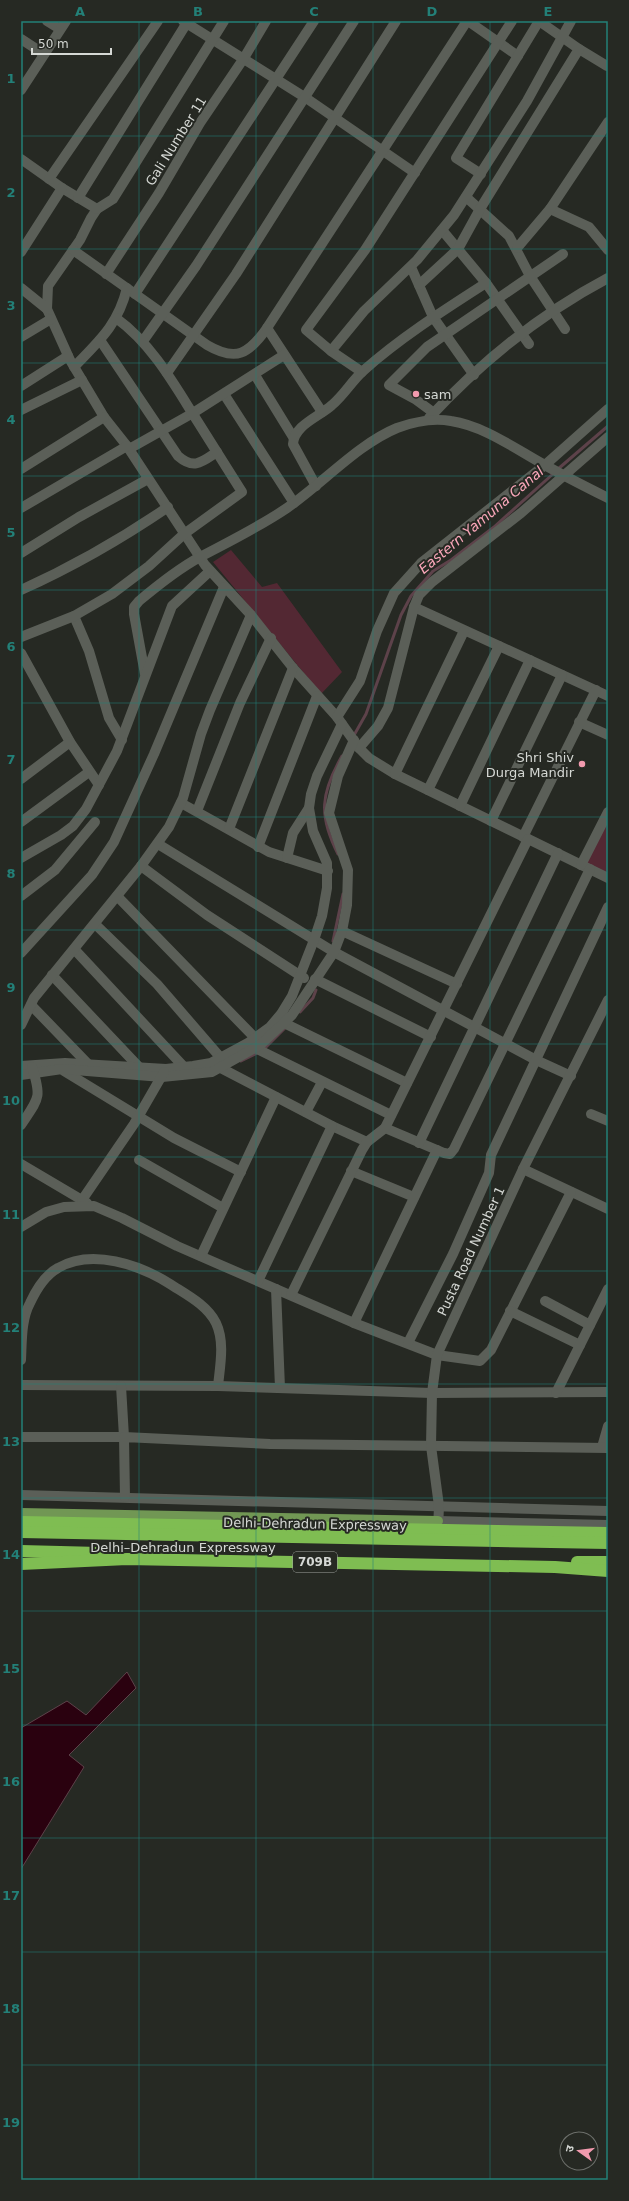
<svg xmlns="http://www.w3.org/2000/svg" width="629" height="2201" font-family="'DejaVu Sans','Noto Sans Devanagari',sans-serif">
<rect width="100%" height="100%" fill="#262923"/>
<g fill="#532833">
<path d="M 231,550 L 262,587 L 277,583 L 342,672 L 321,694 L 213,562 Z"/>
<path d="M 608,819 L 608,877 L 581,865 Z"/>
</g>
<path fill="#2a010f" stroke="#5d424a" d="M 127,1672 L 136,1688 L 69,1755 L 84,1767 L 21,1869 L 21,1728 L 67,1701 L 86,1715 Z"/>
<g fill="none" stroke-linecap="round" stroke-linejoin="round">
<g stroke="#5d424a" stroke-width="3">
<path d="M 558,469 L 608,426"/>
<path d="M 353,737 L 366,714 L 401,615 L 411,596 L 433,571 L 451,560 L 494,527 L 554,473"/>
<path d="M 338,854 C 318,815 321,793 342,756"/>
<path d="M 333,941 L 343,894"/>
<path d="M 300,1012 L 313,998 L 316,990"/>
<path d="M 264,1049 L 285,1028"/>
<path d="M 241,1061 L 259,1052"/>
</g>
<g stroke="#5b5f58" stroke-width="10">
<path d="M 47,21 L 60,29"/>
<path d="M 183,21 L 306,98 L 415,173"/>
<path d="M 224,21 L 113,199 L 97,209 L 91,218 L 80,240 L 48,286 L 47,309 L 70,360 L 104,417 L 127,446 L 205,565 L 251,615 L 293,668 L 337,717 L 359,748 L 369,758 L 395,774 L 608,878"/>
<path d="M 468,21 L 518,56"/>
<path d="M 21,39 L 44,54"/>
<path d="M 579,49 L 607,66"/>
<path d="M 21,90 L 66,21"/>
<path d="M 21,159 L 62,188 L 97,209"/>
<path d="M 481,174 L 456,158 L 539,21"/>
<path d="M 49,179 L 158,21"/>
<path d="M 466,197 L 509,236 L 530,276 L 565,329"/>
<path d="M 78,198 L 188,21"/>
<path d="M 550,209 L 589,227 L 608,250"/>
<path d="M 442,230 L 486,283 L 529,344"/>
<path d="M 517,248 L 550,209 L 608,122"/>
<path d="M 73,250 L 207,345 C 236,362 249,354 267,328 L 467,21"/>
<path d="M 21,252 L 62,188"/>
<path d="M 411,267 L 433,317 L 474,375"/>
<path d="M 106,274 L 159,193 L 200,123 L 244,58 L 266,21"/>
<path d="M 419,285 L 458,249 L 480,209 L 579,49 L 539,21"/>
<path d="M 21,288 L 47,309"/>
<path d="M 135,294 L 314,21"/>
<path d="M 267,328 L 322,412"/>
<path d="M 21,337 L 51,319"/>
<path d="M 100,340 L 178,456 C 194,470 202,462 217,452"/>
<path d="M 143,341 L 196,266 L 354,21"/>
<path d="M 331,351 L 364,311 L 417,260 L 454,215 L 527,101 L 571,21"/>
<path d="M 74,367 C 99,341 118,325 127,288"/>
<path d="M 362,372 L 331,351 L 306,330 L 365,250 L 512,21"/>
<path d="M 167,373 L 236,274 L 396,21"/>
<path d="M 255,375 L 293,437"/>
<path d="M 21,386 L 68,356"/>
<path d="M 224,394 L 294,503"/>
<path d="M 21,410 L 82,380"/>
<path d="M 434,413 L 415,399 L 389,385 L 427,347 L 563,254"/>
<path d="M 429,418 C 480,363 542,313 608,278"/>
<path d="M 129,449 L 193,413 L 284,355"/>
<path d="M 21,469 L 104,417"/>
<path d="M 316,486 L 293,444 C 294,425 319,417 332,405 C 344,395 351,382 363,371 C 400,338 444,310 486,283"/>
<path d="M 21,508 L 127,446"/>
<path d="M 21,553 L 79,517 L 148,479"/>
<path d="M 21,590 C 72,567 121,539 168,507"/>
<path d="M 414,607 L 608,696"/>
<path d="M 74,616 L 89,651 L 109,718 L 122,740"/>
<path d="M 21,637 L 74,616 L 112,594 L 149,566 L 184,534 L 242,492 C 225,465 208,438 191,411 C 170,377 149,342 116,318"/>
<path d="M 21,653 L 70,742 L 99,785"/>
<path d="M 145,674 L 134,614 L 134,607 L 139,601 C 158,585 178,569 200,557 C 230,541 259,527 287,508 C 322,484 358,444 397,428 C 413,422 434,418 451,421 C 484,426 514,448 543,464 C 564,476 586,487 608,498"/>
<path d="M 337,717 L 360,681 L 377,631 L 394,593 L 421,563 L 545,465 L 608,409"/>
<path d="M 579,722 L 608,735"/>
<path d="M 359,748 L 378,726 L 388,708 L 414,607 L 419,595 L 432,582 L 521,513 L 608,437"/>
<path d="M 395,774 L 464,631"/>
<path d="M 21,779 L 70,742"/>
<path d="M 428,790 L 499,646"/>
<path d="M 181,803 L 269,852 L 328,871"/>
<path d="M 460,806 L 530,660"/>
<path d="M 197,811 L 240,703 L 271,638"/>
<path d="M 491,821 L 562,675"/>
<path d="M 21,822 L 89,772"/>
<path d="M 229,829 L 293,668"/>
<path d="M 523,837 L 596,690"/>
<path d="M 158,844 L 334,952 L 536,1060 L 571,1076"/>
<path d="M 258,847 L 317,696"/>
<path d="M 21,858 L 61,835 L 73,826 L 86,809 L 117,751 L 172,606 L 210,571"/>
<path d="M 287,858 L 293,833 L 309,808"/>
<path d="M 581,865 L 608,812"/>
<path d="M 141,866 L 207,915 L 304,978"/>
<path d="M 21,896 L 55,870 L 95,822"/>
<path d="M 117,896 L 255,1038"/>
<path d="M 95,924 L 157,984 L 220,1057"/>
<path d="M 342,931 L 457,984"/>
<path d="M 75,950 L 184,1067"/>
<path d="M 21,953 L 92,875 L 114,842 L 154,754 L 224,587"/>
<path d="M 52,975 L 138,1066"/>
<path d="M 315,979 L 431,1037"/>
<path d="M 31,1005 L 88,1064"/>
<path d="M 284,1023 L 407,1083"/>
<path d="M 21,1025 L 34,998 L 141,866 L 169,827 L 183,798 L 201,734 L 210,710 L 251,615"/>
<path d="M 255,1048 L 391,1115"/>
<path d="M 215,1065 L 332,1126 L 367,1142"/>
<path d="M 21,1066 L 65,1063 L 166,1069 L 193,1066 L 211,1063 L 248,1043 L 270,1027 L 281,1014 L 292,996 L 314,940 L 322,916 L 327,888 L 327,863 L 313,831 L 309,808 L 311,794 L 317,776 L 342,724"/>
<path d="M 64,1071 L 174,1138 L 241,1172"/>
<path d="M 21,1075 L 62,1069 L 162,1077 L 212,1072 L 260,1045 L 292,1015 L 334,952 L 342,931 L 347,905 L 348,870 L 329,813 L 338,776 L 354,740"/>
<path d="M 306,1112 L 322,1082"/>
<path d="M 591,1114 L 608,1121"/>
<path d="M 21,1125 C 39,1098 42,1098 32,1067"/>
<path d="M 385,1128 L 444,1153 L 450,1154 L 454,1149 L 590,869"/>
<path d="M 419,1143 L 558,853"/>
<path d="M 139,1160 L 223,1208"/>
<path d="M 21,1164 L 87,1203"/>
<path d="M 523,1169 L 608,1209"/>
<path d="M 351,1171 L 414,1197"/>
<path d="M 82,1200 L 134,1124 L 164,1072"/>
<path d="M 21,1227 L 46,1212 L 64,1207 L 94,1206 L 122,1218 L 177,1246 L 354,1323 L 437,1355 L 480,1361 L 491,1350 L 571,1192"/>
<path d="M 201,1256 L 276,1097"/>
<path d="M 258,1281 L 332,1126"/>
<path d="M 276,1289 L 280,1388"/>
<path d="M 291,1295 L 362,1150 L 367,1142 L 385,1128 L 528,839"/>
<path d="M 545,1301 L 590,1325"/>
<path d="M 510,1311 L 580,1345"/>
<path d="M 354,1323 L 437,1150"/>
<path d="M 408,1343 L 453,1254 L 489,1173 L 491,1155 L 608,907"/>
<path d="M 21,1360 C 22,1341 21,1320 30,1303 C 36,1290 45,1275 58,1268 C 92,1248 140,1265 170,1284 C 187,1295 207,1305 216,1323 C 225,1342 220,1366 218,1386"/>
<path d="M 21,1385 L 218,1386 L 432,1393 L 608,1392"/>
<path d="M 556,1393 L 608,1289"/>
<path d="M 21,1437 L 124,1437 L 121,1386"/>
<path d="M 602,1447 L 608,1426"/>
<path d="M 21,1495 L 608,1511"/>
<path d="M 125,1497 L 124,1437 L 270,1444 L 608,1448"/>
<path d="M 438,1521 L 608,1525"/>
<path d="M 438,1530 L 439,1506 L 431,1446 L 432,1393 L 437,1355 L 523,1169 L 608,1000"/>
</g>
<path stroke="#719754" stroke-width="10" d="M 21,1513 L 438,1521"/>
<g stroke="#7fbd52" stroke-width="12">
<path d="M 21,1522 L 608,1533"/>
<path d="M 21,1532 L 608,1543"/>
<path d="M 21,1551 L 99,1553"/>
<path d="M 577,1562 L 608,1562"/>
<path d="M 21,1564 L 127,1559 L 555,1567 L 608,1571"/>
</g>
</g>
<path fill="none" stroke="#238078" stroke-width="1" stroke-opacity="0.55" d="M 139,21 L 139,2180M 256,21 L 256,2180M 373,21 L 373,2180M 490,21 L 490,2180M 21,136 L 608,136M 21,249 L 608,249M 21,363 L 608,363M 21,476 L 608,476M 21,590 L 608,590M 21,703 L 608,703M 21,817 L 608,817M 21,930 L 608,930M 21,1044 L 608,1044M 21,1157 L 608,1157M 21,1271 L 608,1271M 21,1384 L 608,1384M 21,1498 L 608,1498M 21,1611 L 608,1611M 21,1725 L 608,1725M 21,1838 L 608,1838M 21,1952 L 608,1952M 21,2065 L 608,2065"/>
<g fill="#f29aae" stroke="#262923" stroke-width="1.5">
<circle cx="416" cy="394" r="4"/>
<circle cx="582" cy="764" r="4"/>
</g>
<g text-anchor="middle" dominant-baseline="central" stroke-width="4" stroke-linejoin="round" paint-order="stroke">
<rect fill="#262923" stroke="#a0a49f" stroke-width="1" x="293" y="1552" width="44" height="20" rx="3"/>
<g font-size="12" font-weight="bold" fill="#d5d8d4">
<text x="315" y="1562">709B</text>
</g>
<g font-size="13" fill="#d5d8d4" stroke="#262923">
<text transform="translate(176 141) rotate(-58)">Gali Number 11</text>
<text transform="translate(471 1251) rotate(-65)">Pusta Road Number 1</text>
<text transform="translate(315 1524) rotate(1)">Delhi-Dehradun Expressway</text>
<text x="183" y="1547">Delhi–Dehradun Expressway</text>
</g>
<g font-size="13" fill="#d5d8d4" stroke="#262923" text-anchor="start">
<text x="424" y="394">sam</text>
<text x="574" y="757" text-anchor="end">Shri Shiv<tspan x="574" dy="15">Durga Mandir</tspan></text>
</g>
<g font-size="14" font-style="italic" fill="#faa7ba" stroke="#262923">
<text transform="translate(481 520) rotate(-40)">Eastern Yamuna Canal</text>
</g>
</g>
<rect width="629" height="2201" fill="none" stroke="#262923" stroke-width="44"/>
<g transform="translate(579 2151) rotate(284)"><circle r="19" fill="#262923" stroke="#6c6f6a"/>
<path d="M0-3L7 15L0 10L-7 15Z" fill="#f29aae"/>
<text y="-6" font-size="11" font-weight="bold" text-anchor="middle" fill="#d5d8d4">उ</text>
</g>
<path d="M32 48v6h79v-6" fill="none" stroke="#d5d8d4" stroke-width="2"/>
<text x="38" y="48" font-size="12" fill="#d5d8d4" stroke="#262923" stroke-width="3" paint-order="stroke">50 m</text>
<rect x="22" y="22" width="585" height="2157" fill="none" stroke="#238078" stroke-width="1.5"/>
<g font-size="13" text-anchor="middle" font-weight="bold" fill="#238078">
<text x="80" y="16">A</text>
<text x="198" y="16">B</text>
<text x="314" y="16">C</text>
<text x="432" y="16">D</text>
<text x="548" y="16">E</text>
<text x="11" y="83">1</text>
<text x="11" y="197">2</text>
<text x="11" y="310">3</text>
<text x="11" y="424">4</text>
<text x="11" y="537">5</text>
<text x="11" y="651">6</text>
<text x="11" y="764">7</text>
<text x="11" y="878">8</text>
<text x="11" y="992">9</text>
<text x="11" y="1105">10</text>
<text x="11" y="1219">11</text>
<text x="11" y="1332">12</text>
<text x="11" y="1446">13</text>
<text x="11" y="1559">14</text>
<text x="11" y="1673">15</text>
<text x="11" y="1786">16</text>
<text x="11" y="1900">17</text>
<text x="11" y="2013">18</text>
<text x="11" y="2127">19</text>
</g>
</svg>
